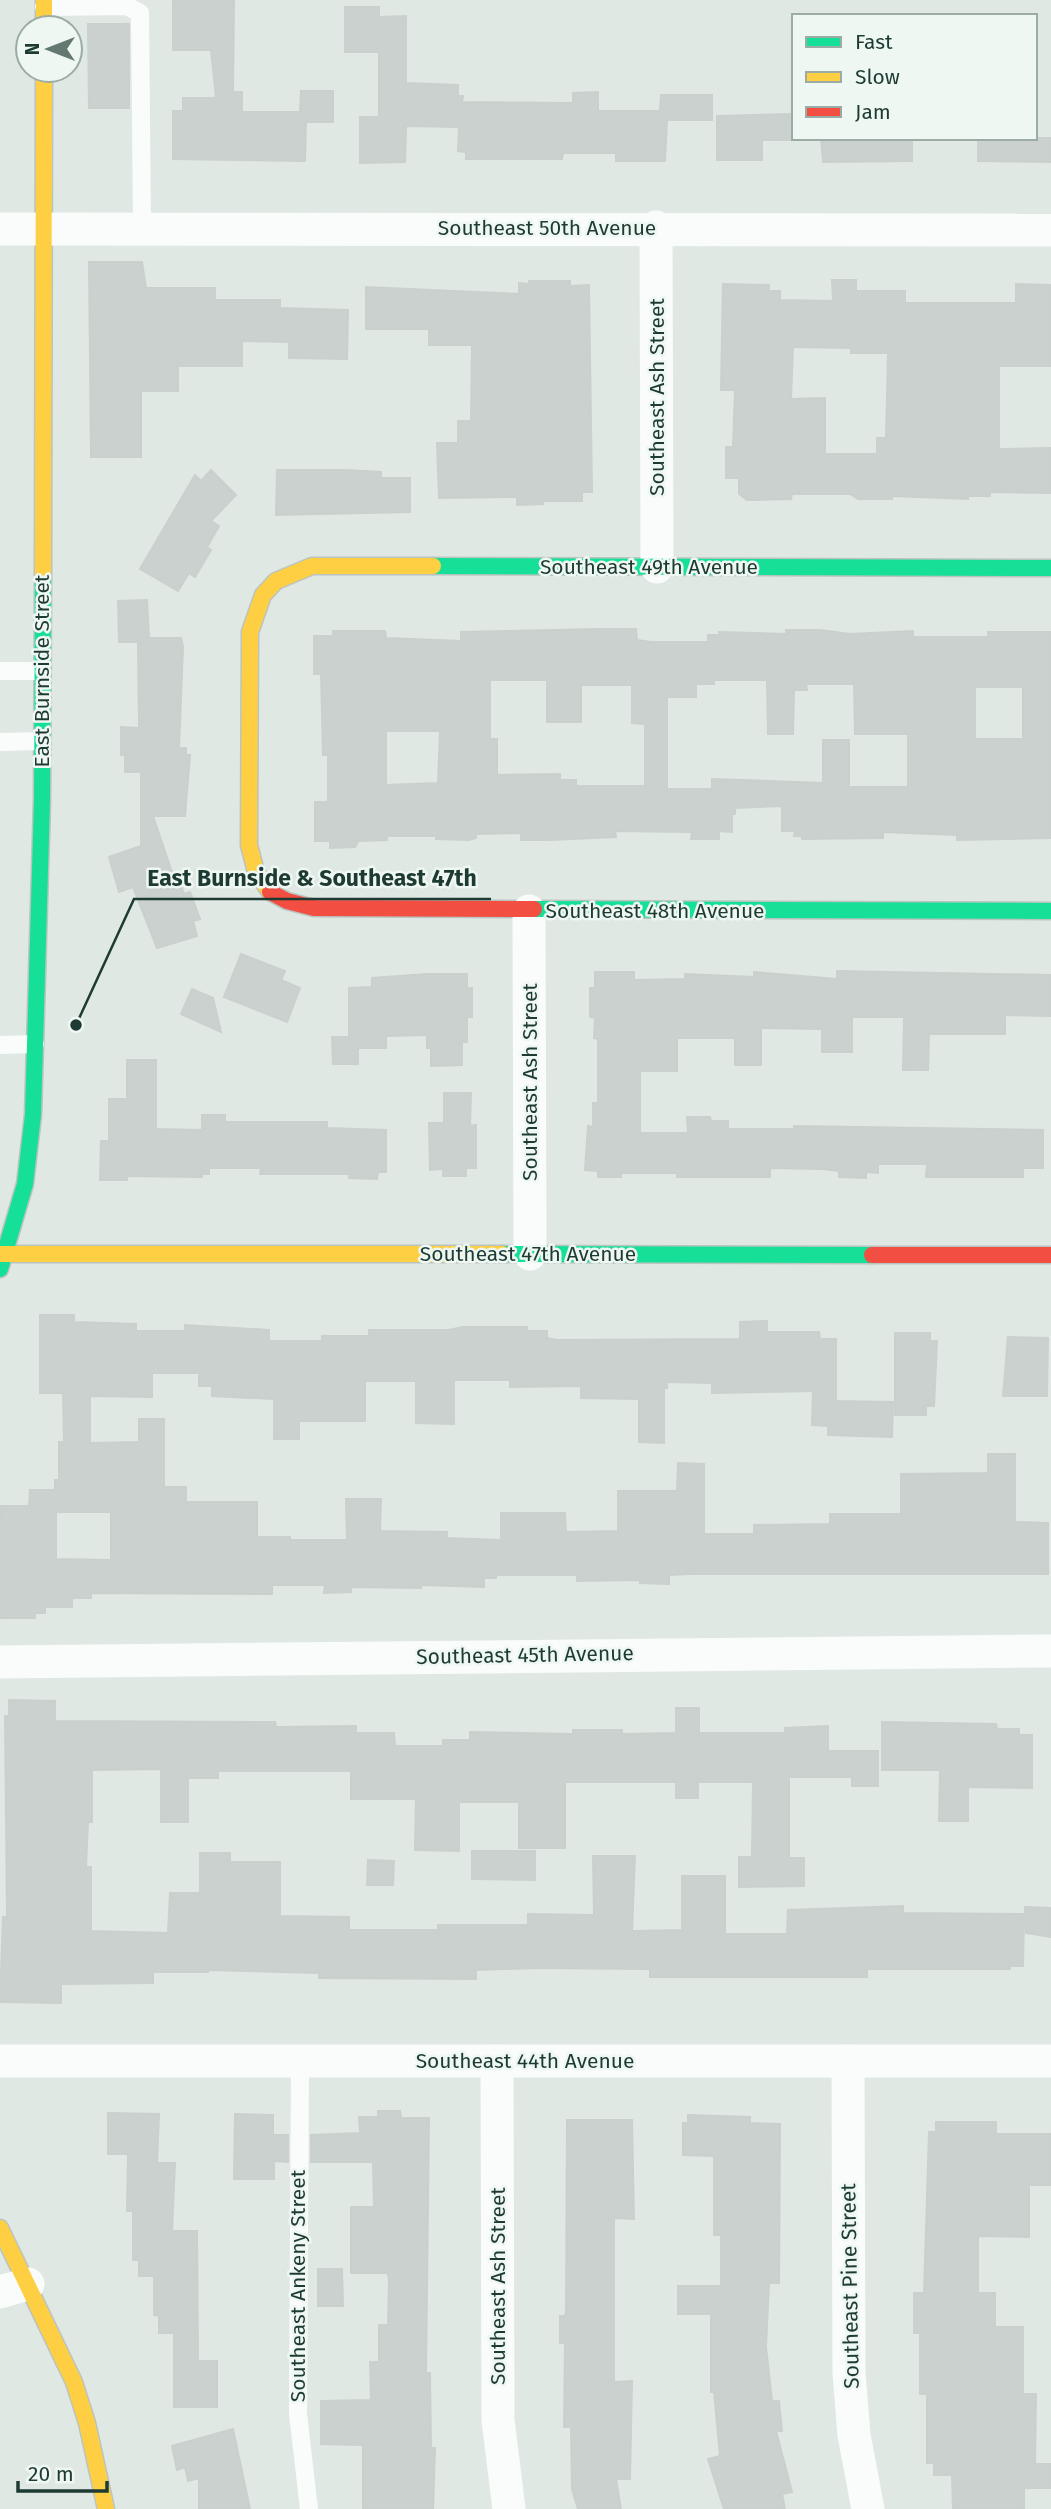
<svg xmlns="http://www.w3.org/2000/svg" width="1051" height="2509" font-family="'Fira Sans',sans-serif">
<rect width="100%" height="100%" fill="#e0e8e4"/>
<g fill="#cad1ce" stroke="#c9d0cd" stroke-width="2" fill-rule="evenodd">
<path d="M 173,0 L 234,0 L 233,92 L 242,92 L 242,112 L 300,112 L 301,91 L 333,91 L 333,122 L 306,122 L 305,161 L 173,159 L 173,111 L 183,111 L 183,98 L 216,98 L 211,50 L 173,50 Z"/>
<path d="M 345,7 L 379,7 L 379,17 L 406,16 L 406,83 L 458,85 L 458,96 L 463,96 L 462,102 L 573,103 L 573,93 L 598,92 L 598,111 L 660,111 L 661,95 L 712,95 L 712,120 L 667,120 L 665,161 L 616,161 L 616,153 L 563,153 L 562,159 L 466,159 L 466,152 L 458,151 L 459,127 L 406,126 L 405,162 L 360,163 L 360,117 L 379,117 L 379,52 L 345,52 Z"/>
<path d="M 88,24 L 129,24 L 129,108 L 89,108 Z"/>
<path d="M 794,114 L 794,140 L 762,140 L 762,160 L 717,160 L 717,116 Z"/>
<path d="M 821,138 L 912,138 L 912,161 L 823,162 Z"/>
<path d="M 978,138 L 1051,138 L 1051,162 L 978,161 Z"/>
<path d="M 89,262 L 142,262 L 146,288 L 215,288 L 215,300 L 280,300 L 280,308 L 348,310 L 347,359 L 289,358 L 289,342 L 242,341 L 242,366 L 178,366 L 178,391 L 141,391 L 141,457 L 91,457 Z"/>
<path d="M 832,280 L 856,280 L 856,291 L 905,291 L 905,303 L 1016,303 L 1016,284 L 1051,285 L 1051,366 L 999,366 L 999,449 L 1051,448 L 1051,493 L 990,492 L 990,496 L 968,496 L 968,499 L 892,496 L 892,499 L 858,499 L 850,494 L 792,494 L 791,499 L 757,500 L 747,500 L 739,494 L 739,478 L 726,478 L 726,447 L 733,447 L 735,390 L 721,390 L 723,284 L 769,285 L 769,291 L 780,291 L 780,300 L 833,301 ZM 793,347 L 851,348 L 851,353 L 888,353 L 886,438 L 877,438 L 877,454 L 825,454 L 825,398 L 791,399 Z"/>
<path d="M 529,281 L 570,281 L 570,286 L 589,285 L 592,492 L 582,492 L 582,501 L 543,501 L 543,504 L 517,505 L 517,497 L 439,498 L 437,443 L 458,443 L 458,421 L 471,421 L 472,345 L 429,345 L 429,329 L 366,329 L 366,287 L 519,294 L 519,283 L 529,284 Z"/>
<path d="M 211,470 L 236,495 L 211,521 L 219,526 L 207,547 L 211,550 L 195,577 L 189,573 L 178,591 L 140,569 L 195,475 L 201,481 Z"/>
<path d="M 277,470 L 346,470 L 381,472 L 381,478 L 410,478 L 410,512 L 276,515 Z"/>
<path d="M 147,600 L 149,638 L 181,638 L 183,647 L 179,748 L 186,748 L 186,755 L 190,755 L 185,816 L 153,816 L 174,878 L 178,876 L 184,894 L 190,892 L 200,919 L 193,921 L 197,936 L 157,948 L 133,887 L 119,892 L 109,857 L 141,846 L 141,772 L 125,772 L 125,755 L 121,755 L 121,727 L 139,728 L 138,642 L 119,642 L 118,601 Z"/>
<path d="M 598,629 L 636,629 L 637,640 L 651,642 L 708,642 L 708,635 L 719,635 L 719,632 L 786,634 L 786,630 L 820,630 L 850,634 L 913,631 L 913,637 L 988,637 L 988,632 L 1051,632 L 1051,838 L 957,840 L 957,835 L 883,832 L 883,838 L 802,839 L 802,836 L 794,836 L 795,831 L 782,831 L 782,806 L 735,808 L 735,814 L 732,814 L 732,832 L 719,831 L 719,839 L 691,839 L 692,832 L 615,831 L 616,837 L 549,840 L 521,840 L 521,833 L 476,834 L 476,838 L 469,840 L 436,839 L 437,836 L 387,836 L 387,840 L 358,841 L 355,847 L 330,848 L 330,841 L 315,841 L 315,802 L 328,802 L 328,755 L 323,755 L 321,674 L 314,674 L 314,636 L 333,636 L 333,631 L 385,631 L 386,638 L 461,641 L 461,632 ZM 490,680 L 547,680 L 547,722 L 581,722 L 581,685 L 632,685 L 632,723 L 645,724 L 645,786 L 576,786 L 576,780 L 560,780 L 560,774 L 497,775 L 497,739 L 490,739 ZM 714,680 L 767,680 L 768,734 L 793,734 L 794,690 L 807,690 L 806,684 L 854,684 L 855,734 L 908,734 L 908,787 L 849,787 L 849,740 L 823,740 L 823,783 L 712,779 L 712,789 L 667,789 L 667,697 L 696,697 L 696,684 L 714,684 ZM 975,687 L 1023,687 L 1023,739 L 975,739 ZM 386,731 L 440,731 L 438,783 L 386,785 Z"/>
<path d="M 241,954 L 285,971 L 281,980 L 300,988 L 287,1022 L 224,997 Z"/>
<path d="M 837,971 L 1051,975 L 1051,1016 L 1005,1015 L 1005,1034 L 929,1034 L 928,1070 L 903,1070 L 904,1017 L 852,1017 L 852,1052 L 822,1052 L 822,1029 L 761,1028 L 761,1065 L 735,1065 L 735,1038 L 677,1038 L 677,1071 L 640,1071 L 640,1133 L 688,1133 L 687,1117 L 710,1117 L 711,1121 L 728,1121 L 728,1129 L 794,1129 L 794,1126 L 1043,1130 L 1043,1168 L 1023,1168 L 1023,1177 L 926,1177 L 927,1164 L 878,1164 L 878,1173 L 866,1172 L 866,1178 L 839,1177 L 839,1171 L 823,1169 L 770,1168 L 770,1177 L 677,1177 L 677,1173 L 621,1173 L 621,1177 L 598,1177 L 598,1171 L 585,1170 L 588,1126 L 593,1127 L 593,1103 L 598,1103 L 598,1039 L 594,1038 L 595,1018 L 590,1017 L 590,988 L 595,988 L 595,972 L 634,972 L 634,980 L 685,979 L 685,974 L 754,977 L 754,972 L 837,979 Z"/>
<path d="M 427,974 L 467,974 L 467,988 L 472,988 L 472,1017 L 467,1017 L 467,1042 L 462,1042 L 462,1065 L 431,1066 L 431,1048 L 427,1048 L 427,1035 L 386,1036 L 386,1048 L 358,1048 L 358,1064 L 333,1064 L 332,1037 L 349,1037 L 349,988 L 372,987 L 372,978 Z"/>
<path d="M 192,989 L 213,998 L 221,1032 L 181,1014 Z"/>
<path d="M 127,1060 L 156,1060 L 156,1129 L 202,1130 L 202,1115 L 225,1115 L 225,1122 L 327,1122 L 327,1128 L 386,1130 L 386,1172 L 378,1172 L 377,1179 L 349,1178 L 350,1174 L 260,1174 L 261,1168 L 209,1168 L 209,1174 L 202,1174 L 202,1177 L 127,1176 L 127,1180 L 100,1180 L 101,1141 L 109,1141 L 109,1099 L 127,1099 Z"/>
<path d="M 444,1093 L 471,1093 L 470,1126 L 476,1125 L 476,1168 L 466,1168 L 466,1176 L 443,1176 L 443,1169 L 430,1170 L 429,1123 L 444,1123 Z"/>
<path d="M 40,1315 L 74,1315 L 74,1322 L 136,1324 L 136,1331 L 185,1331 L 185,1325 L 269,1330 L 269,1341 L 322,1341 L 322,1336 L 369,1336 L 369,1330 L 448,1330 L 464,1327 L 527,1327 L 527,1331 L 547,1331 L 547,1338 L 557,1340 L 740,1339 L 740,1322 L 767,1321 L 767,1332 L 819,1332 L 820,1339 L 836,1339 L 836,1401 L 893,1402 L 892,1437 L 828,1435 L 828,1426 L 812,1425 L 813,1391 L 712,1393 L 712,1383 L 667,1382 L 667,1388 L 664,1388 L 664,1443 L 639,1442 L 639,1399 L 581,1398 L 581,1386 L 510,1387 L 510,1380 L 454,1380 L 454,1424 L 416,1423 L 416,1381 L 365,1381 L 365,1421 L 299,1421 L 299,1439 L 274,1439 L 274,1399 L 212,1396 L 212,1386 L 199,1386 L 199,1373 L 152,1373 L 152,1397 L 90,1396 L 90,1443 L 139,1442 L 139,1419 L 164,1419 L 164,1487 L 186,1487 L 186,1502 L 257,1502 L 257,1537 L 290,1537 L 290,1540 L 347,1540 L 346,1499 L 381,1499 L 380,1531 L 447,1532 L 447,1538 L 501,1540 L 501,1513 L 565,1513 L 566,1532 L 618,1531 L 618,1491 L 677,1491 L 678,1463 L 704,1464 L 704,1534 L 754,1534 L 754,1525 L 830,1524 L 830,1514 L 901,1514 L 901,1474 L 988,1473 L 988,1454 L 1015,1454 L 1015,1522 L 1048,1523 L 1048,1574 L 690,1574 L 669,1575 L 669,1584 L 640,1583 L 640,1580 L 577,1581 L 577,1575 L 496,1575 L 496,1578 L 484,1578 L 484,1587 L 421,1585 L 421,1588 L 351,1587 L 351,1592 L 324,1593 L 325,1585 L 272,1585 L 272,1594 L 91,1593 L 91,1598 L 72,1598 L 72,1607 L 45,1607 L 45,1613 L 35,1613 L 35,1618 L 0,1618 L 1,1506 L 29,1506 L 30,1490 L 55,1490 L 55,1480 L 59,1480 L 59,1442 L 64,1442 L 63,1393 L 40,1393 ZM 56,1512 L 111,1512 L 111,1560 L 56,1559 Z"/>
<path d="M 895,1333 L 930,1333 L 930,1341 L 937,1341 L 934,1406 L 926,1406 L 926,1415 L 895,1415 Z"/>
<path d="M 1008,1337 L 1048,1338 L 1047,1396 L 1003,1396 Z"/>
<path d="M 9,1700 L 55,1701 L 55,1721 L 275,1722 L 276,1727 L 356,1726 L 356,1733 L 394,1733 L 395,1746 L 443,1746 L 443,1740 L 470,1740 L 470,1732 L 573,1734 L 573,1730 L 622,1730 L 622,1734 L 676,1733 L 676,1708 L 699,1708 L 699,1733 L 785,1733 L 785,1728 L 828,1726 L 828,1751 L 878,1751 L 878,1786 L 852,1786 L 852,1777 L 789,1777 L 789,1858 L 804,1858 L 804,1886 L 739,1887 L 739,1857 L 752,1857 L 753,1782 L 698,1782 L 698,1798 L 676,1798 L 676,1782 L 565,1782 L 565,1848 L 519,1848 L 519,1802 L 459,1802 L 459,1851 L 415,1850 L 416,1799 L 351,1799 L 351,1771 L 218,1771 L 218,1778 L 188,1778 L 188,1822 L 161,1822 L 161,1769 L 92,1770 L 92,1822 L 88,1822 L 86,1867 L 91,1867 L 91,1931 L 168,1933 L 170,1893 L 200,1893 L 200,1853 L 230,1853 L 230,1862 L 280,1862 L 280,1916 L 349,1917 L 349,1930 L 438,1930 L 438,1925 L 528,1925 L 528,1914 L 594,1915 L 593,1856 L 635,1856 L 632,1931 L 682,1930 L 682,1876 L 725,1876 L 725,1934 L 787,1934 L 788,1910 L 903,1906 L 903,1913 L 1024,1914 L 1023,1966 L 1010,1966 L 1010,1969 L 867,1969 L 867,1977 L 650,1977 L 650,1969 L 536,1968 L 476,1970 L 476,1979 L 319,1978 L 319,1973 L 208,1970 L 208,1972 L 153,1972 L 153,1983 L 61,1984 L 61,2003 L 0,2002 L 3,1917 L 7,1917 L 5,1716 L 9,1716 Z"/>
<path d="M 882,1722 L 996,1724 L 997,1729 L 1019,1729 L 1019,1735 L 1032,1735 L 1032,1788 L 968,1787 L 968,1821 L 939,1821 L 940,1770 L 882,1770 Z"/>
<path d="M 472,1851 L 535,1851 L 535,1880 L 472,1879 Z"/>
<path d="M 368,1860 L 394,1861 L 393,1885 L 367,1885 Z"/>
<path d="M 1025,1907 L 1051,1908 L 1051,1937 L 1026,1933 Z"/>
<path d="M 378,2111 L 400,2111 L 401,2118 L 429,2118 L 426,2373 L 430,2373 L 431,2448 L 435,2448 L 433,2509 L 363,2509 L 363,2445 L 321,2444 L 321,2401 L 371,2400 L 370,2362 L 379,2362 L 379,2325 L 388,2325 L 389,2278 L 387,2273 L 351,2273 L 351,2207 L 374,2207 L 373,2162 L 311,2162 L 311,2135 L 360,2133 L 359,2117 L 378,2117 Z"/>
<path d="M 108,2113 L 159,2114 L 157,2163 L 175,2163 L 172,2231 L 197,2231 L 198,2361 L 217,2361 L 217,2407 L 174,2407 L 174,2333 L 159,2333 L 159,2316 L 154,2315 L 154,2276 L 139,2276 L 139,2260 L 133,2260 L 133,2211 L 127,2211 L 128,2154 L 108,2154 Z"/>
<path d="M 235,2114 L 273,2115 L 273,2135 L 288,2135 L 288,2162 L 274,2161 L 274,2179 L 234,2179 Z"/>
<path d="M 688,2115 L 750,2117 L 750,2123 L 780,2124 L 779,2283 L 769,2283 L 766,2347 L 772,2401 L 779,2401 L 782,2431 L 776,2431 L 792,2492 L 782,2494 L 785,2509 L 724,2509 L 708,2459 L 720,2456 L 714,2392 L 711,2392 L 711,2314 L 678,2314 L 678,2286 L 721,2286 L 721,2235 L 714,2235 L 714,2156 L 683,2155 L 683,2123 L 688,2123 Z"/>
<path d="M 567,2120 L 632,2120 L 634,2219 L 614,2218 L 614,2382 L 632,2381 L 630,2479 L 616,2479 L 621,2509 L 578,2509 L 572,2489 L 571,2427 L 564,2427 L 565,2343 L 560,2343 L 560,2316 L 565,2316 L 566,2312 Z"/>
<path d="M 936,2122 L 996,2122 L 996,2134 L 1051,2134 L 1051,2185 L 1029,2185 L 1029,2237 L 978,2236 L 978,2293 L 995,2293 L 995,2327 L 1023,2327 L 1023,2394 L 1036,2394 L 1035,2464 L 1051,2464 L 1051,2488 L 1024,2488 L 1024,2509 L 953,2509 L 952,2475 L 934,2475 L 934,2463 L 927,2463 L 927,2394 L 920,2394 L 920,2333 L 914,2333 L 914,2293 L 924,2293 L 929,2132 L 936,2132 Z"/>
<path d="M 318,2269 L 342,2269 L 343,2306 L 318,2306 Z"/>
<path d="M 233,2429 L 250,2509 L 199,2509 L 199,2478 L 188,2481 L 185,2467 L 177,2470 L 172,2446 Z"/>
</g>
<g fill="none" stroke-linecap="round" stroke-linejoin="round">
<g stroke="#bac4c0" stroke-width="19">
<g id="fast">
<path d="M 433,566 L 1051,568"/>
<path d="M 534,909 L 1051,911"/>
<path d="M 502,1254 L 872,1255"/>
<path d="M 0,1269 L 25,1184 L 33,1115 L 42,800 L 43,577"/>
</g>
</g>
<g stroke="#bac4c0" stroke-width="19">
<g id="slow">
<path d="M 44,0 L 44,28"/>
<path d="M 43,577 L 44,70"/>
<path d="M 270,892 L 256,872 L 249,845 L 250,632 L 263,595 L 276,581 L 312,566 L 433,566"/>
<path d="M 0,1254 L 502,1254"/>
<path d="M 0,2228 L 74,2382 L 87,2423 L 106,2509"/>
</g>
</g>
<g stroke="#bac4c0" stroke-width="19">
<g id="jam">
<path d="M 270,892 L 287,901 L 314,908 L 534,909"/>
<path d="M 872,1255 L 1051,1255"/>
</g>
</g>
<g stroke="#fafcfb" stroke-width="18">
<path d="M 44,7 L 127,6 L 140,13 L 142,227"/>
<path d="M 0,671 L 42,671"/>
<path d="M 0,742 L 42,741"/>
<path d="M 0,1045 L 35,1044"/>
<path d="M 300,2061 L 298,2414 L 309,2509"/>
</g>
<g stroke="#fafcfb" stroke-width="33">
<path d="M 656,227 L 657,567"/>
<path d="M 0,229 L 1051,230"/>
<path d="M 529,911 L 530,1254"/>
<path d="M 0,1662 L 1051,1651"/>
<path d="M 0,2061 L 1051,2061"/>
<path d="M 497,2061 L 498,2420 L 509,2509"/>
<path d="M 848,2061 L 849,2373 L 854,2435 L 868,2509"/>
<path d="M 0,2292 L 28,2284"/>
</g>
<use href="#fast" stroke="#16e098" stroke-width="16"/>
<use href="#slow" stroke="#ffcf43" stroke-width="16"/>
<use href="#jam" stroke="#f24e42" stroke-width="16"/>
</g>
<g text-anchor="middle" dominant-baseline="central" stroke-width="5" stroke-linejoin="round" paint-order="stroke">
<g font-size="21" fill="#1e3b33" stroke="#eef7f2">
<text x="547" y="228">Southeast 50th Avenue</text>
<text transform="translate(657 397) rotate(-90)">Southeast Ash Street</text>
<text x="649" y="567">Southeast 49th Avenue</text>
<text transform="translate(42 671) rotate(-90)">East Burnside Street</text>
<text x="655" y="911">Southeast 48th Avenue</text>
<text transform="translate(530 1082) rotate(-90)">Southeast Ash Street</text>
<text x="528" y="1254">Southeast 47th Avenue</text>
<text transform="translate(525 1655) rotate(-1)">Southeast 45th Avenue</text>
<text x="525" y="2061">Southeast 44th Avenue</text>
<text transform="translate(298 2286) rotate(-90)">Southeast Ankeny Street</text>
<text transform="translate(498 2286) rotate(-90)">Southeast Ash Street</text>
<text transform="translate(850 2286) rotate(-91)">Southeast Pine Street</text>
</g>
</g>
<path fill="none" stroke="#1e3b33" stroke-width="2.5" d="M76 1025L134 899H491"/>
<circle fill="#1e3b33" stroke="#eef7f2" stroke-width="2.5" cx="76" cy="1025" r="7"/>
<g font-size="23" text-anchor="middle" font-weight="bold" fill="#1e3b33" stroke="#eef7f2" stroke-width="5" stroke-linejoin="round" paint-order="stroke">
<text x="312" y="886">East Burnside &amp; Southeast 47th</text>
</g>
<rect x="792" y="14" width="245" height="126" fill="#eef7f2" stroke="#9baca6" stroke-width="2"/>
<rect x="806" y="37" width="35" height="10" fill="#16e098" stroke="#9baca6" stroke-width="2"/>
<text x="855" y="49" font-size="21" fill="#1e3b33">Fast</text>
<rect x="806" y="72" width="35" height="10" fill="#ffcf43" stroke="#9baca6" stroke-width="2"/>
<text x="855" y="84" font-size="21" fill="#1e3b33">Slow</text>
<rect x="806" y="107" width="35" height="10" fill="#f24e42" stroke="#9baca6" stroke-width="2"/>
<text x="855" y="119" font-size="21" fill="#1e3b33">Jam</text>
<g transform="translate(49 49) rotate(270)"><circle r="33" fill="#eef7f2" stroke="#9baca6" stroke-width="2"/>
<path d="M0-5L12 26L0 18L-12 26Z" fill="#627871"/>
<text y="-10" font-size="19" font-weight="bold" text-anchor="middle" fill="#1e3b33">N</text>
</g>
<path d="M18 2481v10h89v-10" fill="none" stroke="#1e3b33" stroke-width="3.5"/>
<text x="28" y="2481" font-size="21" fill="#1e3b33" stroke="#eef7f2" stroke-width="5" paint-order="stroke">20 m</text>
</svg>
